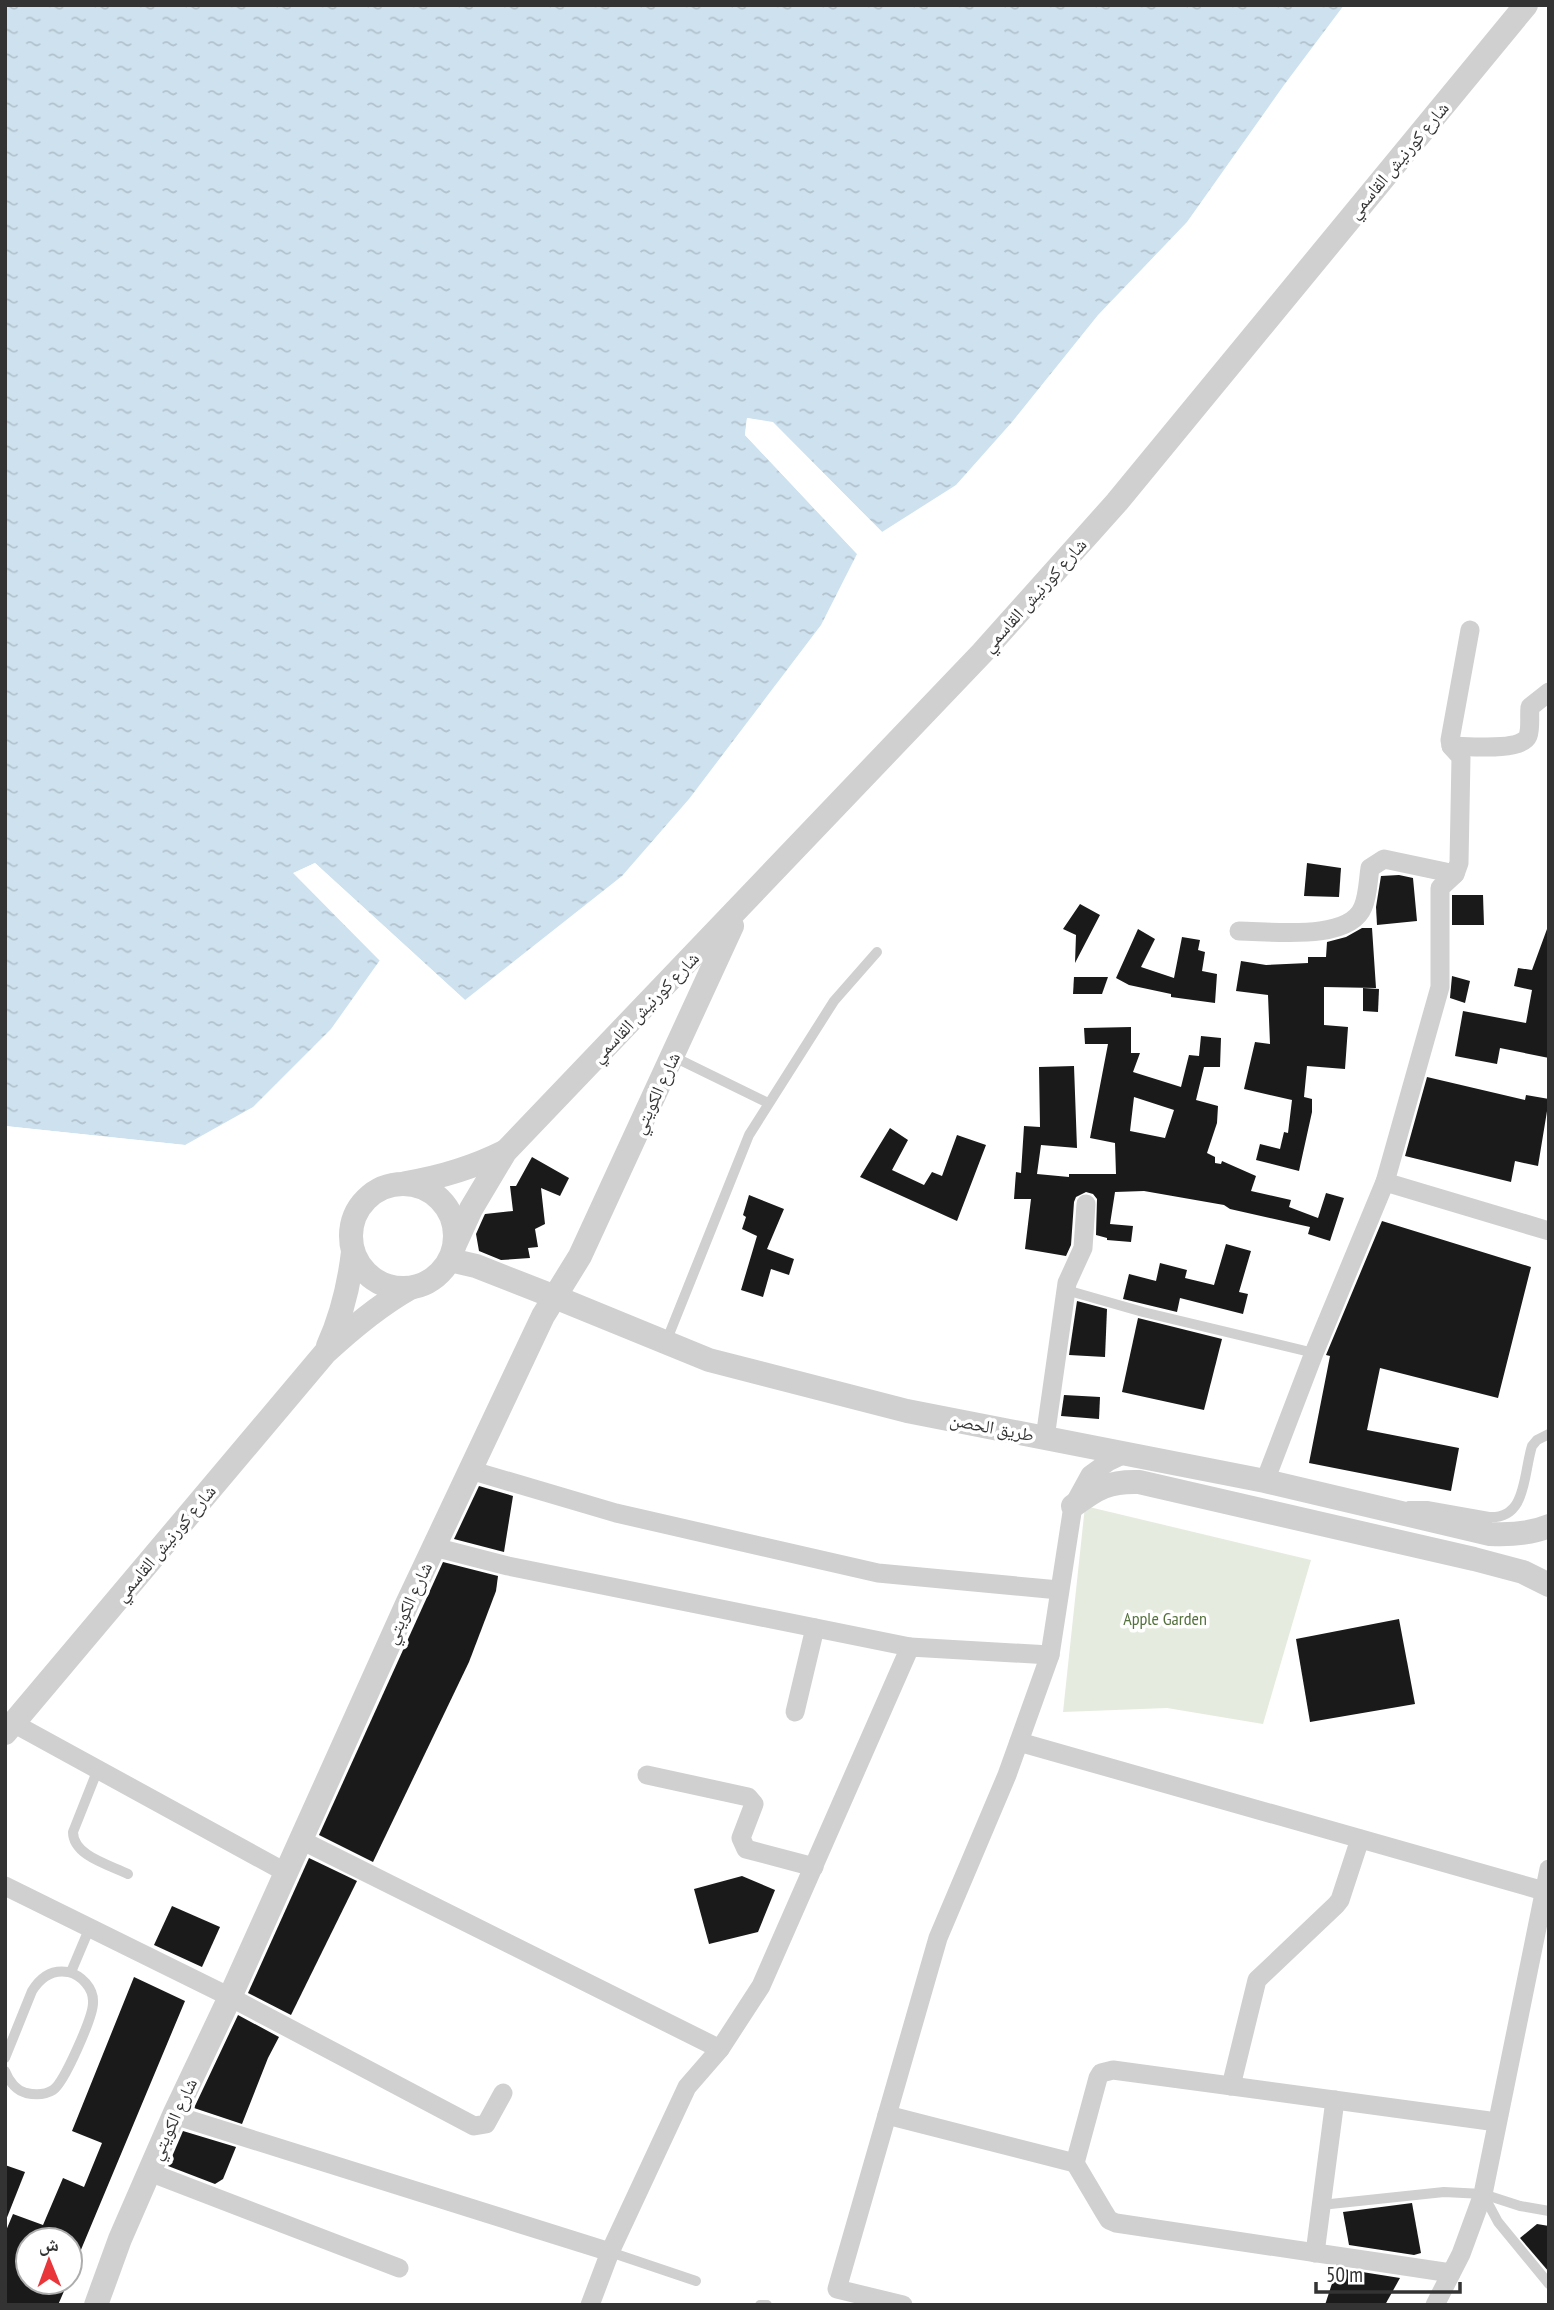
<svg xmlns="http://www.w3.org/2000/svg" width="1554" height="2310" font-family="'PT Sans Narrow','Noto Naskh Arabic',sans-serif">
<defs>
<pattern id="water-ripples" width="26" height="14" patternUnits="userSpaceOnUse" patternTransform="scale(1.75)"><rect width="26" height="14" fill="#cee1ee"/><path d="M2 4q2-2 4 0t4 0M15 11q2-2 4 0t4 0" fill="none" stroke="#b1c2cd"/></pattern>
</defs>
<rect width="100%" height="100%" fill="#fff"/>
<path fill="#e5ecdf" d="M 1085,1506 L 1311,1560 L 1263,1724 L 1167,1708 L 1063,1712 Z"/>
<path fill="url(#water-ripples)" d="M 5,5 L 1344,5 L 1284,85 L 1187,222 L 1098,315 L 1012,422 L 956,485 L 882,532 L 773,423 L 747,418 L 745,435 L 857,554 L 821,625 L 689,799 L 622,876 L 465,1000 L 315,863 L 294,873 L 380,960 L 331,1029 L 253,1107 L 185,1145 L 5,1126 Z"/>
<g fill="#fff">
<path d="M 747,418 L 773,422 L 884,534 L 879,534 L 771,426 L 750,422 L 749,434 L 860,552 L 860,557 L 745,435 Z"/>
<path d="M 315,863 L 465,1000 L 467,1003 L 462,1003 L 315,867 L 299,874 L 382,958 L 382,963 L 293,873 Z"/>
<path d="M 5,1126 L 185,1145 L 189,1147 L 185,1149 L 5,1129 Z"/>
</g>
<g fill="#1a1a1a" fill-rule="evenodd">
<path d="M 1307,863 L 1341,868 L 1339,897 L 1304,896 Z"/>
<path d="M 1399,875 L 1413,878 L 1417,921 L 1377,925 L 1376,907 L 1381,876 Z"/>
<path d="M 1452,895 L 1483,895 L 1484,925 L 1452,925 Z"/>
<path d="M 1080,904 L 1100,915 L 1075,963 L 1076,935 L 1063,929 Z"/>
<path d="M 1362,928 L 1372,928 L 1376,988 L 1324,987 L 1324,1025 L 1348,1027 L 1345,1069 L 1307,1066 L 1304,1097 L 1312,1099 L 1312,1112 L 1299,1171 L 1256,1160 L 1260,1144 L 1280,1149 L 1284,1132 L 1288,1133 L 1292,1100 L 1244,1089 L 1255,1042 L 1270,1044 L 1268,995 L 1236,991 L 1241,961 L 1266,965 L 1308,963 L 1308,957 L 1326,957 L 1327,942 L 1346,937 Z"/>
<path d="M 1138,929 L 1155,939 L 1141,967 L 1174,978 L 1182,937 L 1200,940 L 1198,950 L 1205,952 L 1202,971 L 1217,974 L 1215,1003 L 1171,997 L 1171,994 L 1129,985 L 1116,978 Z"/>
<path d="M 1547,929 L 1549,929 L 1549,1058 L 1500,1048 L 1497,1064 L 1455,1056 L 1463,1011 L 1526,1023 L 1532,990 L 1514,986 L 1518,968 L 1532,970 Z"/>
<path d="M 1452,976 L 1470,981 L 1465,1003 L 1450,998 Z"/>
<path d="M 1074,977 L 1108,977 L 1102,994 L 1073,994 Z"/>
<path d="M 1363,988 L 1379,989 L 1378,1012 L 1363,1011 Z"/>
<path d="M 1131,1027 L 1131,1053 L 1140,1053 L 1133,1072 L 1181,1087 L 1189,1055 L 1199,1056 L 1201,1036 L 1221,1038 L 1220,1067 L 1204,1067 L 1196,1100 L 1218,1106 L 1217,1123 L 1207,1153 L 1215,1157 L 1215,1163 L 1221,1164 L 1222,1161 L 1256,1176 L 1251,1191 L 1291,1200 L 1289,1207 L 1318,1218 L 1326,1193 L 1344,1198 L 1330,1241 L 1308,1234 L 1310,1227 L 1230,1209 L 1224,1205 L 1144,1191 L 1115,1192 L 1110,1224 L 1133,1226 L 1131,1242 L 1107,1240 L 1107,1238 L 1096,1235 L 1097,1199 L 1093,1194 L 1086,1192 L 1076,1197 L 1074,1202 L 1071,1245 L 1066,1256 L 1025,1249 L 1031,1199 L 1014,1199 L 1016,1172 L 1021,1173 L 1024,1126 L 1040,1127 L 1039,1067 L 1074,1066 L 1077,1148 L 1041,1145 L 1037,1174 L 1069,1177 L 1069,1174 L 1116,1174 L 1115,1143 L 1090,1138 L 1108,1044 L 1085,1044 L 1084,1028 ZM 1134,1097 L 1174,1110 L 1165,1138 L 1130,1131 Z"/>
<path d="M 1427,1077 L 1525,1100 L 1526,1095 L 1549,1099 L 1538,1166 L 1515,1161 L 1511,1182 L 1405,1156 Z"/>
<path d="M 890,1128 L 908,1140 L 892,1170 L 924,1185 L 932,1172 L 942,1176 L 957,1135 L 986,1145 L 957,1221 L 860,1177 Z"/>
<path d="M 532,1157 L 569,1178 L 560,1196 L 541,1188 L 545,1224 L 535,1229 L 538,1247 L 528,1248 L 530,1258 L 501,1260 L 479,1251 L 476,1234 L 484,1216 L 485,1214 L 513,1211 L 510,1186 L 516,1186 Z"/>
<path d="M 749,1195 L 784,1209 L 767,1249 L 794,1259 L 789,1275 L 771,1269 L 763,1297 L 741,1290 L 757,1236 L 742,1229 L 746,1217 L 743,1215 Z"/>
<path d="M 1382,1221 L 1531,1267 L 1498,1398 L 1380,1368 L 1367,1430 L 1459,1448 L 1451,1491 L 1309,1463 L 1330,1356 L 1326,1355 Z"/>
<path d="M 1226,1244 L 1251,1251 L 1239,1292 L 1248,1294 L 1243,1314 L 1180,1298 L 1177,1312 L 1123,1299 L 1129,1274 L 1156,1281 L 1160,1263 L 1187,1270 L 1185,1278 L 1214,1285 Z"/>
<path d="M 1077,1301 L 1107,1309 L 1105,1357 L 1069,1355 Z"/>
<path d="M 1138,1318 L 1222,1339 L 1204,1410 L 1122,1392 Z"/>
<path d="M 1064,1395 L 1100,1397 L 1099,1419 L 1061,1416 Z"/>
<path d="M 479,1486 L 513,1496 L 504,1552 L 454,1539 Z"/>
<path d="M 443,1562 L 498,1576 L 496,1591 L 469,1662 L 373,1862 L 319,1835 Z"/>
<path d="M 1399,1619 L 1415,1704 L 1310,1722 L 1296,1639 Z"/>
<path d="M 309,1858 L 357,1881 L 291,2015 L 248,1993 Z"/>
<path d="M 742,1876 L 775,1890 L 758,1932 L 709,1944 L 694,1889 Z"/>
<path d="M 172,1906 L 220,1927 L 202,1967 L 154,1945 Z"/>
<path d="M 134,1977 L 185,2001 L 70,2276 L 70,2240 L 28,2240 L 28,2282 L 68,2282 L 58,2305 L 5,2305 L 5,2233 L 13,2214 L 43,2225 L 63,2178 L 84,2187 L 102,2143 L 72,2131 Z"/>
<path d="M 238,2015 L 279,2037 L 268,2058 L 242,2124 L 194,2108 Z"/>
<path d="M 183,2131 L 236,2147 L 223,2179 L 215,2184 L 168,2166 Z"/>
<path d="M 5,2165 L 25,2172 L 6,2220 L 5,2220 Z"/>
<path d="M 1412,2203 L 1421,2253 L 1414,2255 L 1349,2245 L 1343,2212 Z"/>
<path d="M 1537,2224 L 1549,2226 L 1549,2272 L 1520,2238 Z"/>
<path d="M 1337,2268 L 1400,2278 L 1385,2305 L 1325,2305 Z"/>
</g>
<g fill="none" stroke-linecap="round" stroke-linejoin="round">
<g stroke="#d0d0d0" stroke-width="10">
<path d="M 674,1057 L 768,1103"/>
<path d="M 1066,1290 L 1143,1312 L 1314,1353"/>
<path d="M 666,1342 L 749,1135 L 834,1001 L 877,952"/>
<path d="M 1409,1506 L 1427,1506 L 1489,1517 C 1527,1519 1523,1475 1532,1446 L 1537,1440 L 1549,1434"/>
<path d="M 98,1769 L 73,1832 C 73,1856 110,1865 128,1874"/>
<path d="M 71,1972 L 90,1927"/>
<path d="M 5,2058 L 32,1991 C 40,1978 51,1969 68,1972 C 81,1975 94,1988 93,2003 C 93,2017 64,2083 53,2090 C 45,2095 35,2095 26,2093 C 15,2090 9,2081 5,2071"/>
<path d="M 1483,2194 L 1498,2222 L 1549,2284"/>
<path d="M 1321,2205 L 1444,2192 L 1483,2194 L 1520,2206 L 1549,2211"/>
<path d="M 610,2252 L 696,2281"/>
<path d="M 760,2305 L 767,2305"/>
</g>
<g stroke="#d0d0d0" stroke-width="19">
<path d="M 1451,746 C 1466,746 1522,752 1528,736 C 1531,728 1529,716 1530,707 L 1549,692"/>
<path d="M 1239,931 C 1271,931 1349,942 1363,907 C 1368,895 1368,881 1370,868 L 1384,859 L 1455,874"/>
<path d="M 1385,1182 L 1440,987 L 1440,888 L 1455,874 L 1459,863 L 1461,757 L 1451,746 L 1450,740 L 1470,630"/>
<path d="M 1045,1438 L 1067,1283 L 1083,1248 L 1086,1204"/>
<path d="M 470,1470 L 616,1513 L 878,1573 L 1059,1590"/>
<path d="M 1265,1481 L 1314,1353 L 1385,1182 L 1549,1231"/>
<path d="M 434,1547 L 508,1566 L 910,1647"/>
<path d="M 795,1712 L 815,1628"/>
<path d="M 13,1723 L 285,1872"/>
<path d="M 1019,1742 L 1544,1891"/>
<path d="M 647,1775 L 748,1797 L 754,1804 L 741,1838 L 746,1849 L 814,1867"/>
<path d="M 301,1840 L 720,2049"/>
<path d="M 5,1886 L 230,1997 L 474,2126 L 486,2124 L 503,2093"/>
<path d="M 1231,2086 L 1257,1980 L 1336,1905 L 1340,1900 L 1360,1839"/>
<path d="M 174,2115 L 610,2252"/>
<path d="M 887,2115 L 1075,2163 L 1098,2078 L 1101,2073 L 1113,2070 L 1497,2122"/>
<path d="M 1075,2163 L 1104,2212 L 1109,2220 L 1116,2223 L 1451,2273"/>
<path d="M 149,2172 L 399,2268"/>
<path d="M 1315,2253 L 1335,2100"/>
<path d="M 590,2305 L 610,2252 L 687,2087 L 720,2049 L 761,1986 L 910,1647 L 1050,1655"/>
<path d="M 903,2305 L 837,2289 L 938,1938 L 1007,1775 L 1050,1655 L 1073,1506 L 1090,1475 L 1108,1462 L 1127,1453"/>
<path d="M 1435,2305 L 1461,2254 L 1483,2194 L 1549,1869"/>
</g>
<g stroke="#d0d0d0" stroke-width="24">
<path d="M 406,1183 C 442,1177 472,1168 504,1152"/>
<circle cx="403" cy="1236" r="52"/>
<path d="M 455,1244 L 471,1209 L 505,1152 L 982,653 L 1117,502 L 1526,5"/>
<path d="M 450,1260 L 476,1266 L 555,1297 L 709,1360 L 907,1411 L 1265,1481 L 1490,1534 C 1510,1535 1530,1534 1549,1526"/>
<path d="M 328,1346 C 342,1315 349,1286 353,1252"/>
<path d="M 1073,1506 C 1097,1488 1109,1481 1139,1482 L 1474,1559 L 1523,1572 L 1549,1585"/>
<path d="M 5,1733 L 325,1353 C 352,1328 378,1306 410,1288"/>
<path d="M 96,2305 L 120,2239 L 174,2115 L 230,1997 L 407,1604 L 543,1316 L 580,1256 L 732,926"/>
</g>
</g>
<g text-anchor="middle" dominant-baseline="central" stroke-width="7" stroke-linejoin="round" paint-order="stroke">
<g font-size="18" fill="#333" stroke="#fff">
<text transform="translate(1398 160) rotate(-50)">شارع كورنيش القاسمي</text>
<text transform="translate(1034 595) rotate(-48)">شارع كورنيش القاسمي</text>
<text transform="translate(645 1007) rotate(-46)">شارع كورنيش القاسمي</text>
<text transform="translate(656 1093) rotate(-65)">شارع الكويتي</text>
<text transform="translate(992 1427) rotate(11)">طريق الحصن</text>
<text transform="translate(165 1543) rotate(-50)">شارع كورنيش القاسمي</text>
<text transform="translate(408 1603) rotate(-65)">شارع الكويتي</text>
<text transform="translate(173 2119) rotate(-65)">شارع الكويتي</text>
</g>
<g font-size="18" fill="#54713e" stroke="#fff">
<text x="1165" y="1618">Apple Garden</text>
</g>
</g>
<rect width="1554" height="2310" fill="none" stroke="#333333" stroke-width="14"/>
<g transform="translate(49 2261) rotate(359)"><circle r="33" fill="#ffffff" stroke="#adadad" stroke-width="2"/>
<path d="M0-5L12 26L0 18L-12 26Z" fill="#e9363b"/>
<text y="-10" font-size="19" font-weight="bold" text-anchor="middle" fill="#333333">ش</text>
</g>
<path d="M1316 2282v10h144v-10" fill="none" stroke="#333333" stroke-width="3.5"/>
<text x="1326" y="2282" font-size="21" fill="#333333" stroke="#ffffff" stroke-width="5" paint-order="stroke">50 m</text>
</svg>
